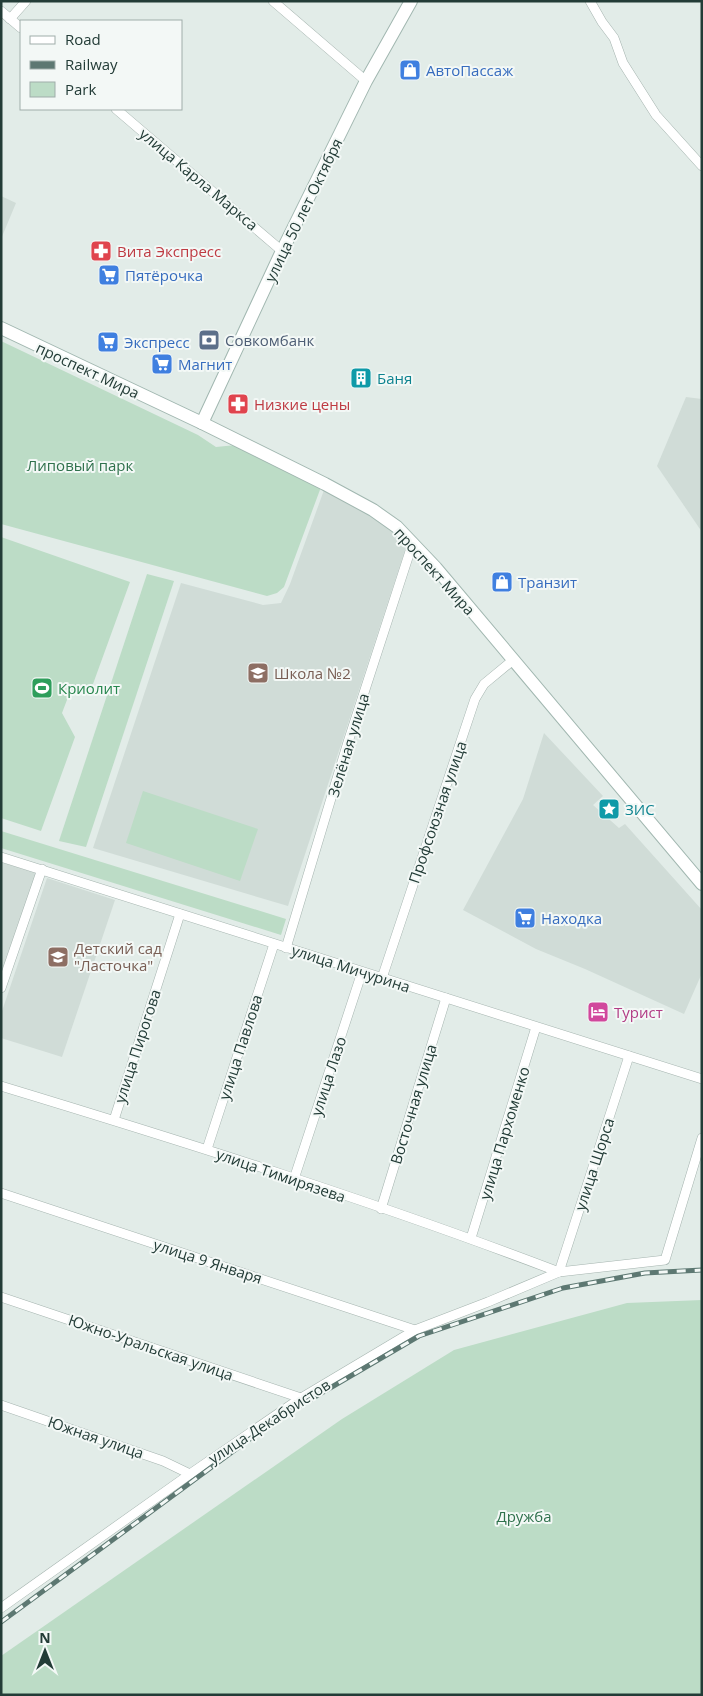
<svg xmlns="http://www.w3.org/2000/svg" width="703" height="1696" font-family="'Open Sans',sans-serif">
<rect width="100%" height="100%" fill="#e2ece8"/>
<g fill="#d0dcd7">
<path d="M 1,196 L 16,203 L 1,239 Z"/>
<path d="M 686,397 L 702,399 L 702,532 L 657,466 Z"/>
<path d="M 324,490 L 368,513 L 391,528 L 407,544 L 288,906 L 93,848 L 181,583 L 263,605 L 281,603 L 290,584 Z"/>
<path d="M 544,733 L 603,796 L 593,805 L 619,828 L 625,824 L 702,910 L 702,973 L 684,1014 L 585,969 L 536,949 L 463,910 L 523,799 Z"/>
<path d="M 1,862 L 36,873 L 1,974 Z"/>
<path d="M 47,878 L 115,900 L 62,1057 L 1,1038 L 1,1014 Z"/>
</g>
<g fill="#bcdcc6">
<path d="M 1,341 L 198,435 L 216,447 L 236,445 L 321,487 L 284,587 L 277,593 L 267,596 L 1,524 Z"/>
<path d="M 1,537 L 130,582 L 93,684 L 70,692 L 62,713 L 75,737 L 41,831 L 1,818 Z"/>
<path d="M 147,574 L 174,581 L 86,847 L 59,841 Z"/>
<path d="M 143,791 L 258,829 L 240,881 L 126,843 Z"/>
<path d="M 1,831 L 286,919 L 281,935 L 1,848 Z"/>
<path d="M 702,1300 L 702,1695 L 1,1695 L 1,1656 L 342,1419 L 454,1350 L 627,1303 Z"/>
</g>
<g fill="none" stroke-linecap="round" stroke-linejoin="round">
<g stroke="#a5b4af" stroke-width="10">
<g id="street">
<path d="M 273,1 L 366,81"/>
<path d="M 590,1 L 602,22 L 614,38 L 623,63 L 656,115 L 702,166"/>
<path d="M 1,11 L 21,28"/>
<path d="M 10,19 L 26,1"/>
<path d="M 116,109 L 282,251"/>
<path d="M 1,857 L 702,1079"/>
<path d="M 286,948 L 348,742 L 413,542"/>
<path d="M 382,978 L 475,699 L 484,684 L 513,660"/>
<path d="M 1,988 L 42,869"/>
<path d="M 1,1086 C 189,1143 376,1202 559,1272"/>
<path d="M 114,1120 L 180,914"/>
<path d="M 207,1149 L 274,944"/>
<path d="M 294,1179 L 362,972"/>
<path d="M 1,1193 L 415,1330"/>
<path d="M 381,1209 L 446,998"/>
<path d="M 471,1238 L 536,1027"/>
<path d="M 559,1272 L 629,1056"/>
<path d="M 1,1297 L 301,1398"/>
<path d="M 1,1405 L 163,1461 L 190,1474"/>
<path d="M 1,1608 L 190,1474 L 301,1398 L 415,1330 L 488,1302 L 559,1272 L 665,1260 L 702,1138"/>
</g>
</g>
<g stroke="#a1b7b0" stroke-width="14">
<g id="secondary">
<path d="M 1,328 L 202,423 L 325,484 L 373,510 L 397,527 L 436,568 L 702,884"/>
<path d="M 202,423 L 282,251 L 366,81 L 411,1"/>
</g>
</g>
<use href="#street" stroke="#fff" stroke-width="9"/>
<use href="#secondary" stroke="#fff" stroke-width="12"/>
<g stroke="#5d7872" stroke-width="5">
<path id="rail" d="M 1,1622 L 277,1419 L 419,1336 L 563,1288 L 645,1273 L 702,1270"/>
</g>
<use href="#rail" stroke="#f3f8f6" stroke-width="3" stroke-dasharray="9" stroke-linecap="butt"/>
</g>
<defs>
<g id="shop-square" transform="scale(1.125)"><rect x="-9" y="-9" width="18" height="18" rx="4" fill="#3f7fe0" stroke="#f3f8f6"/><path d="M-5-2.5h2.3a2.7 3.5 0 0 1 5.4 0H5L5.5 6h-11ZM-1.5-2.5h3a1.5 2.3 0 0 0-3 0Z" fill="#fff"/></g>
<g id="pharmacy-square" transform="scale(1.125)"><rect x="-9" y="-9" width="18" height="18" rx="4" fill="#e0444e" stroke="#f3f8f6"/><path d="M-2-6h4v4h4v4h-4v4h-4v-4h-4v-4h4Z" fill="#fff"/></g>
<g id="supermarket-square" transform="scale(1.125)"><rect x="-9" y="-9" width="18" height="18" rx="4" fill="#3f7fe0" stroke="#f3f8f6"/><path d="M-6-5.5h2.5l.6 2H6L4.5 2H-2.5L-4.4-4H-6ZM-1.5 3.2a1.3 1.3 0 1 0 .1 0ZM3 3.2a1.3 1.3 0 1 0 .1 0Z" fill="#fff"/></g>
<g id="bank-square" transform="scale(1.125)"><rect x="-9" y="-9" width="18" height="18" rx="4" fill="#5c6f8a" stroke="#f3f8f6"/><path d="M-6-4H6V4H-6ZM0-2.3a2.3 2.3 0 1 0 0 4.6a2.3 2.3 0 1 0 0-4.6Z" fill="#fff"/></g>
<g id="building-square" transform="scale(1.125)"><rect x="-9" y="-9" width="18" height="18" rx="4" fill="#0f9aa8" stroke="#f3f8f6"/><path d="M-4-6H4V6H1V3H-1V6H-4ZM-2.5-4.3h1.7v1.8h-1.7ZM.8-4.3h1.7v1.8H.8ZM-2.5-1h1.7V.8h-1.7ZM.8-1h1.7V.8H.8Z" fill="#fff"/></g>
<g id="school-square" transform="scale(1.125)"><rect x="-9" y="-9" width="18" height="18" rx="4" fill="#8d6e63" stroke="#f3f8f6"/><path d="M0-5L7-2L0 1L-7-2ZM-4 1L0 2.5L4 1V4Q0 6-4 4Z" fill="#fff"/></g>
<g id="stadium-square" transform="scale(1.125)"><rect x="-9" y="-9" width="18" height="18" rx="4" fill="#2e9e5b" stroke="#f3f8f6"/><path d="M0-5a6.5 5 0 1 0 0 10a6.5 5 0 1 0 0-10ZM-3.5-1.8h7v3.6h-7Z" fill="#fff"/></g>
<g id="sight-square" transform="scale(1.125)"><rect x="-9" y="-9" width="18" height="18" rx="4" fill="#0f9aa8" stroke="#f3f8f6"/><path d="M0-6L1.8-2.2L6-1.7L2.9 1.2L3.7 5.4L0 3.3L-3.7 5.4L-2.9 1.2L-6-1.7L-1.8-2.2Z" fill="#fff"/></g>
<g id="hotel-square" transform="scale(1.125)"><rect x="-9" y="-9" width="18" height="18" rx="4" fill="#d1479c" stroke="#f3f8f6"/><path d="M-6-4.5h1.5V1H6V5H4.5V3h-9V5H-6ZM-4 0a1.8 1.8 0 1 1 3.6 0ZM.5 0V-2.5h3Q6-2.5 6 0Z" fill="#fff"/></g>
</defs>
<g fill-rule="evenodd">
<use href="#shop-square" x="410" y="70"/>
<use href="#pharmacy-square" x="101" y="251"/>
<use href="#supermarket-square" x="109" y="275"/>
<use href="#bank-square" x="209" y="340"/>
<use href="#supermarket-square" x="108" y="342"/>
<use href="#supermarket-square" x="162" y="364"/>
<use href="#building-square" x="361" y="378"/>
<use href="#pharmacy-square" x="238" y="404"/>
<use href="#shop-square" x="502" y="582"/>
<use href="#school-square" x="258" y="673"/>
<use href="#stadium-square" x="42" y="688"/>
<use href="#sight-square" x="609" y="809"/>
<use href="#supermarket-square" x="525" y="918"/>
<use href="#school-square" x="58" y="957"/>
<use href="#hotel-square" x="598" y="1012"/>
</g>
<g text-anchor="middle" dominant-baseline="central" stroke-width="4" stroke-linejoin="round" paint-order="stroke">
<g font-size="15" fill="#366cbe" stroke="#f3f8f6" text-anchor="start">
<text x="426" y="70">АвтоПассаж</text>
<text x="125" y="275">Пятёрочка</text>
<text x="124" y="342">Экспресс</text>
<text x="178" y="364">Магнит</text>
<text x="518" y="582">Транзит</text>
<text x="541" y="918">Находка</text>
</g>
<g font-size="15" fill="#233c37" stroke="#f3f8f6">
<text transform="translate(199 179) rotate(40)">улица Карла Маркса</text>
<text transform="translate(303 210) rotate(-64)">улица 50 лет Октября</text>
<text transform="translate(88 370) rotate(25)">проспект Мира</text>
<text transform="translate(435 571) rotate(48)">проспект Мира</text>
<text transform="translate(348 745) rotate(-73)">Зелёная улица</text>
<text transform="translate(437 812) rotate(-71)">Профсоюзная улица</text>
<text transform="translate(351 968) rotate(18)">улица Мичурина</text>
<text transform="translate(137 1046) rotate(-72)">улица Пирогова</text>
<text transform="translate(240 1047) rotate(-72)">улица Павлова</text>
<text transform="translate(328 1076) rotate(-72)">улица Лазо</text>
<text transform="translate(413 1104) rotate(-73)">Восточная улица</text>
<text transform="translate(504 1133) rotate(-73)">улица Пархоменко</text>
<text transform="translate(594 1164) rotate(-72)">улица Щорса</text>
<text transform="translate(281 1175) rotate(19)">улица Тимирязева</text>
<text transform="translate(208 1261) rotate(18)">улица 9 Января</text>
<text transform="translate(151 1347) rotate(19)">Южно-Уральская улица</text>
<text transform="translate(269 1421) rotate(-33)">улица Декабристов</text>
<text transform="translate(96 1437) rotate(19)">Южная улица</text>
</g>
<g font-size="15" fill="#be3a42" stroke="#f3f8f6" text-anchor="start">
<text x="117" y="251">Вита Экспресс</text>
<text x="254" y="404">Низкие цены</text>
</g>
<g font-size="15" fill="#4e5e75" stroke="#f3f8f6" text-anchor="start">
<text x="225" y="340">Совкомбанк</text>
</g>
<g font-size="15" fill="#0d838f" stroke="#f3f8f6" text-anchor="start">
<text x="377" y="378">Баня</text>
<text x="625" y="809">ЗИС</text>
</g>
<g font-size="15" fill="#2f714c" stroke="#f3f8f6">
<text x="80" y="465">Липовый парк</text>
<text x="524" y="1516">Дружба</text>
</g>
<g font-size="15" fill="#785e54" stroke="#f3f8f6" text-anchor="start">
<text x="274" y="673">Школа №2</text>
<text x="74" y="948">Детский сад<tspan x="74" dy="17">"Ласточка"</tspan></text>
</g>
<g font-size="15" fill="#27864d" stroke="#f3f8f6" text-anchor="start">
<text x="58" y="688">Криолит</text>
</g>
<g font-size="15" fill="#b23c85" stroke="#f3f8f6" text-anchor="start">
<text x="614" y="1012">Турист</text>
</g>
</g>
<rect width="703" height="1696" fill="none" stroke="#233c37" stroke-width="5"/>
<rect x="20" y="20" width="162" height="90" fill="#f3f8f6" stroke="#a0adaa"/>
<rect x="30" y="36" width="25" height="8" fill="#ffffff" stroke="#a0adaa"/>
<text x="65" y="45" font-size="15" fill="#233c37">Road</text>
<rect x="30" y="61" width="25" height="8" fill="#5d7872" stroke="#a0adaa"/>
<text x="65" y="70" font-size="15" fill="#233c37">Railway</text>
<rect x="30" y="82" width="25" height="15" fill="#bcdcc6" stroke="#a0adaa"/>
<text x="65" y="95" font-size="15" fill="#233c37">Park</text>
<g transform="translate(45 1651)" stroke="#f3f8f6" stroke-width="4" paint-order="stroke">
<path d="M0-4L9 19L0 12L-9 19Z" fill="#233c37"/>
<text y="-8" font-size="14" font-weight="bold" text-anchor="middle" fill="#233c37">N</text>
</g>
</svg>
